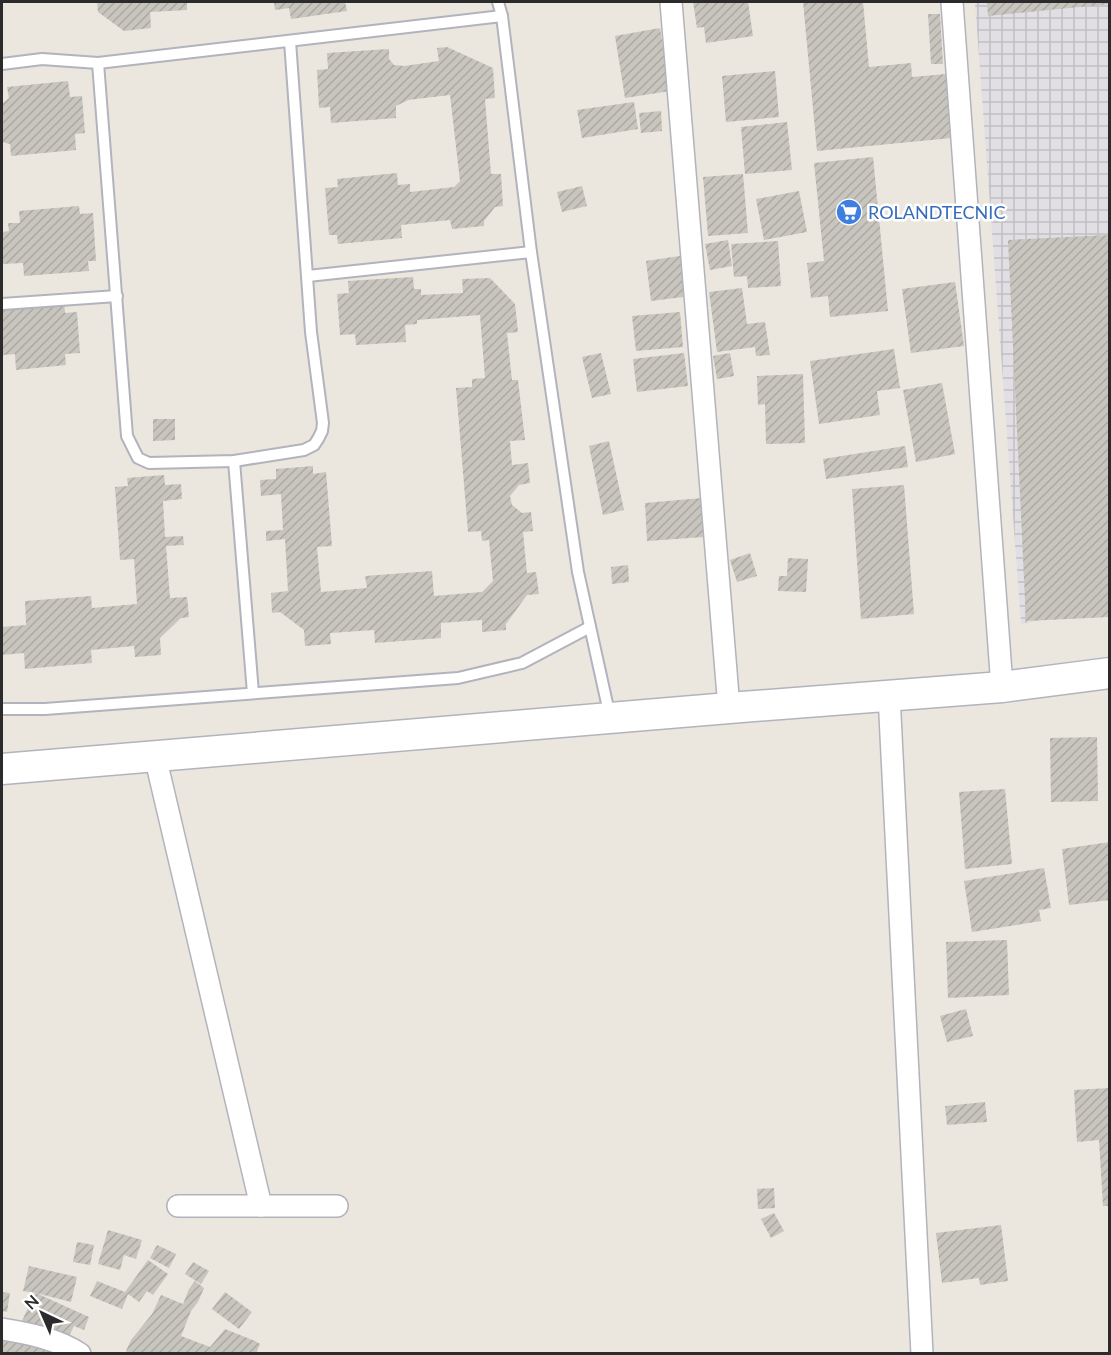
<svg xmlns="http://www.w3.org/2000/svg" width="1111" height="1355" font-family="Lato,sans-serif">
<defs>
<pattern id="industrial-grid" width="8" height="8" patternUnits="userSpaceOnUse" patternTransform="scale(1.5)"><rect width="8" height="8" fill="#e1dee4"/><path d="M0 4h8M4 0v8" fill="none" stroke="#c1bfc4"/></pattern>
<pattern id="building-hatch" width="6" height="6" patternUnits="userSpaceOnUse" patternTransform="scale(1.5)"><rect width="6" height="6" fill="#c7c5bd"/><path d="M-1 1l2-2M0 6l6-6M5 7l2-2" fill="none" stroke="#aba9a3"/></pattern>
</defs>
<rect width="100%" height="100%" fill="#ebe7df"/>
<path fill="url(#industrial-grid)" d="M 975,2 L 1109,2 L 1109,607 L 1021,624 Z"/>
<g fill="url(#building-hatch)">
<path d="M 97,2 L 187,2 L 187,10 L 150,12 L 151,28 L 124,31 L 98,12 Z"/>
<path d="M 274,2 L 345,2 L 347,11 L 291,19 L 289,8 L 275,10 Z"/>
<path d="M 693,2 L 748,2 L 753,36 L 706,43 L 704,27 L 697,28 Z"/>
<path d="M 803,2 L 863,2 L 869,67 L 911,63 L 912,77 L 946,74 L 952,138 L 817,151 Z"/>
<path d="M 987,2 L 1110,2 L 1110,4 L 988,16 Z"/>
<path d="M 928,14 L 940,14 L 943,64 L 931,64 Z"/>
<path d="M 660,28 L 670,91 L 625,98 L 615,36 Z"/>
<path d="M 447,47 L 493,68 L 495,98 L 485,99 L 491,174 L 501,174 L 503,206 L 495,207 L 484,221 L 484,226 L 452,229 L 450,220 L 401,225 L 402,238 L 338,244 L 337,235 L 329,235 L 325,188 L 338,187 L 337,179 L 397,173 L 398,185 L 410,184 L 410,192 L 454,187 L 460,181 L 450,95 L 408,100 L 396,106 L 396,118 L 331,123 L 330,107 L 319,108 L 317,70 L 328,69 L 327,53 L 389,49 L 389,59 L 394,65 L 404,66 L 439,61 L 437,48 Z"/>
<path d="M 775,71 L 779,117 L 726,122 L 722,76 Z"/>
<path d="M 68,81 L 70,97 L 82,96 L 85,133 L 75,134 L 76,150 L 11,156 L 10,144 L 2,142 L 2,104 L 9,98 L 7,87 Z"/>
<path d="M 634,102 L 638,129 L 582,138 L 577,110 Z"/>
<path d="M 661,111 L 662,131 L 641,133 L 639,113 Z"/>
<path d="M 787,122 L 792,170 L 745,174 L 741,127 Z"/>
<path d="M 873,157 L 888,311 L 830,317 L 828,296 L 811,298 L 807,263 L 824,261 L 814,163 Z"/>
<path d="M 743,174 L 748,233 L 708,236 L 703,177 Z"/>
<path d="M 582,186 L 587,206 L 562,212 L 557,192 Z"/>
<path d="M 799,191 L 807,232 L 764,240 L 756,199 Z"/>
<path d="M 79,206 L 80,214 L 93,213 L 96,261 L 88,261 L 89,271 L 24,276 L 23,263 L 2,264 L 2,232 L 9,231 L 8,223 L 20,223 L 19,211 Z"/>
<path d="M 1110,235 L 1110,617 L 1026,621 L 1008,240 Z"/>
<path d="M 728,240 L 732,266 L 710,270 L 705,244 Z"/>
<path d="M 778,241 L 781,286 L 748,288 L 747,276 L 734,277 L 731,244 Z"/>
<path d="M 686,255 L 691,296 L 651,301 L 646,261 Z"/>
<path d="M 413,277 L 414,289 L 421,289 L 421,295 L 463,293 L 462,279 L 490,278 L 515,304 L 518,332 L 507,333 L 512,380 L 518,380 L 525,440 L 510,441 L 512,465 L 528,463 L 530,483 L 519,485 L 510,496 L 512,505 L 522,513 L 531,512 L 533,531 L 523,532 L 527,573 L 536,572 L 539,594 L 527,595 L 506,624 L 506,630 L 482,632 L 482,620 L 441,623 L 441,638 L 375,643 L 374,630 L 330,633 L 331,644 L 305,646 L 304,630 L 280,612 L 272,613 L 271,593 L 288,591 L 285,539 L 266,541 L 266,531 L 283,530 L 281,494 L 261,496 L 260,480 L 276,479 L 276,469 L 313,466 L 313,474 L 326,472 L 332,546 L 317,547 L 321,592 L 367,588 L 365,576 L 432,571 L 434,596 L 482,592 L 493,581 L 489,540 L 482,541 L 481,531 L 468,532 L 456,388 L 472,387 L 472,379 L 485,378 L 480,315 L 417,320 L 417,324 L 405,325 L 406,342 L 356,345 L 355,334 L 340,335 L 337,294 L 349,293 L 348,281 Z"/>
<path d="M 955,282 L 964,346 L 911,353 L 902,289 Z"/>
<path d="M 742,288 L 747,324 L 765,322 L 770,355 L 756,356 L 755,347 L 717,352 L 709,292 Z"/>
<path d="M 64,301 L 65,313 L 77,312 L 80,353 L 65,354 L 66,365 L 16,370 L 15,354 L 3,355 L 2,307 Z"/>
<path d="M 680,312 L 683,347 L 636,351 L 632,316 Z"/>
<path d="M 894,349 L 900,388 L 877,391 L 880,415 L 819,424 L 810,361 Z"/>
<path d="M 601,353 L 611,394 L 592,398 L 582,357 Z"/>
<path d="M 684,353 L 688,386 L 637,392 L 633,359 Z"/>
<path d="M 730,353 L 734,376 L 717,379 L 713,356 Z"/>
<path d="M 803,374 L 805,443 L 766,444 L 765,404 L 758,405 L 757,376 Z"/>
<path d="M 942,383 L 955,454 L 916,462 L 903,390 Z"/>
<path d="M 153,419 L 175,419 L 175,440 L 153,441 Z"/>
<path d="M 609,441 L 624,510 L 603,515 L 589,446 Z"/>
<path d="M 905,446 L 908,467 L 826,479 L 823,459 Z"/>
<path d="M 164,475 L 165,485 L 181,484 L 182,499 L 163,501 L 165,537 L 183,536 L 184,545 L 166,546 L 170,598 L 187,597 L 189,617 L 181,618 L 160,638 L 161,655 L 135,657 L 134,646 L 91,650 L 92,663 L 25,669 L 24,653 L 2,655 L 2,627 L 26,625 L 25,601 L 91,596 L 92,608 L 137,604 L 134,559 L 120,560 L 115,487 L 128,486 L 127,478 Z"/>
<path d="M 904,485 L 914,614 L 861,619 L 852,489 Z"/>
<path d="M 702,498 L 704,537 L 647,541 L 645,503 Z"/>
<path d="M 750,553 L 757,576 L 737,582 L 730,560 Z"/>
<path d="M 788,558 L 808,559 L 806,592 L 778,591 L 779,576 L 787,576 Z"/>
<path d="M 628,565 L 629,582 L 612,584 L 611,567 Z"/>
<path d="M 1097,737 L 1098,801 L 1051,802 L 1050,738 Z"/>
<path d="M 1005,789 L 1012,864 L 965,869 L 959,792 Z"/>
<path d="M 1110,842 L 1110,900 L 1069,905 L 1062,849 Z"/>
<path d="M 1044,868 L 1051,908 L 1039,910 L 1041,921 L 972,932 L 964,881 Z"/>
<path d="M 1007,940 L 1009,995 L 948,998 L 946,942 Z"/>
<path d="M 966,1009 L 973,1036 L 947,1042 L 940,1016 Z"/>
<path d="M 1110,1088 L 1110,1206 L 1103,1206 L 1099,1140 L 1077,1142 L 1074,1090 Z"/>
<path d="M 985,1102 L 987,1122 L 947,1125 L 945,1106 Z"/>
<path d="M 774,1188 L 775,1208 L 758,1209 L 757,1189 Z"/>
<path d="M 774,1213 L 784,1231 L 771,1238 L 761,1219 Z"/>
<path d="M 1001,1225 L 1008,1281 L 980,1285 L 979,1278 L 942,1283 L 936,1233 Z"/>
<path d="M 108,1230 L 142,1240 L 136,1259 L 124,1255 L 120,1270 L 98,1264 Z"/>
<path d="M 77,1242 L 94,1245 L 90,1265 L 73,1262 Z"/>
<path d="M 157,1245 L 176,1254 L 169,1268 L 150,1258 Z"/>
<path d="M 148,1260 L 168,1274 L 153,1295 L 147,1291 L 139,1302 L 128,1294 L 122,1309 L 90,1296 L 97,1281 L 125,1292 Z"/>
<path d="M 193,1262 L 209,1271 L 201,1284 L 185,1274 Z"/>
<path d="M 29,1266 L 77,1277 L 71,1302 L 36,1293 L 89,1317 L 84,1330 L 74,1326 L 67,1340 L 22,1321 L 35,1293 L 23,1291 Z"/>
<path d="M 195,1281 L 204,1288 L 198,1302 L 191,1311 L 181,1336 L 210,1347 L 225,1329 L 255,1341 L 260,1344 L 256,1354 L 129,1354 L 126,1351 L 131,1340 L 152,1314 L 161,1295 L 183,1304 L 189,1289 Z"/>
<path d="M 2,1292 L 10,1293 L 7,1312 L 2,1311 Z"/>
<path d="M 225,1292 L 252,1312 L 239,1329 L 212,1309 Z"/>
<path d="M 2,1334 L 52,1347 L 51,1354 L 2,1354 Z"/>
</g>
<g fill="none" stroke-linecap="round" stroke-linejoin="round">
<g stroke="#b2b3bd" stroke-width="14">
<g id="service">
<path d="M 498,2 L 502,16 L 531,252 L 578,572 L 610,717"/>
<path d="M 98,63 L 127,436 L 138,458 L 149,463 L 234,461 L 304,450 L 314,445 L 318,439 L 322,431 L 323,423 L 311,332 L 290,41"/>
<path d="M 2,64 L 42,59 L 98,63 L 502,16"/>
<path d="M 308,276 L 531,252"/>
<path d="M 2,304 L 117,296"/>
<path d="M 234,461 L 253,693"/>
<path d="M 2,709 L 45,709 L 458,678 L 522,663 L 590,627"/>
</g>
</g>
<g stroke="#b2b3bd" stroke-width="24">
<g id="minor">
<path d="M 671,2 L 729,708"/>
<path d="M 952,2 L 1002,687"/>
<path d="M 889,695 L 922,1354"/>
<path d="M 155,756 L 261,1206"/>
<path d="M 178,1206 L 337,1206"/>
<path d="M 2,1329 C 27,1333 58,1339 80,1354"/>
</g>
</g>
<g stroke="#b2b3bd" stroke-width="33">
<path id="secondary" d="M 2,769 L 729,708 L 1002,687 L 1110,673"/>
</g>
<use href="#service" stroke="#fff" stroke-width="10"/>
<use href="#minor" stroke="#fff" stroke-width="21"/>
<use href="#secondary" stroke="#fff" stroke-width="30"/>
</g>
<defs>
<g id="supermarket-disc" transform="scale(1.35)"><circle r="9.5" fill="#3f7fe0" stroke="#fff"/><path d="M-6-5.5h2.5l.6 2H6L4.5 2H-2.5L-4.4-4H-6ZM-1.5 3.2a1.3 1.3 0 1 0 .1 0ZM3 3.2a1.3 1.3 0 1 0 .1 0Z" fill="#fff"/></g>
</defs>
<g fill-rule="evenodd">
<use href="#supermarket-disc" x="849" y="212"/>
</g>
<g text-anchor="middle" dominant-baseline="central" stroke-width="5" stroke-linejoin="round" paint-order="stroke">
<g font-size="18" fill="#366cbe" stroke="#fff" text-anchor="start">
<text x="868" y="212">ROLANDTECNIC</text>
</g>
</g>
<rect width="1111" height="1355" fill="none" stroke="#2b2b2b" stroke-width="6"/>
<g transform="translate(42 1313) rotate(316)" stroke="#ffffff" stroke-width="4.5" paint-order="stroke">
<path d="M0-4.5L10 22L0 15L-10 22Z" fill="#2b2b2b"/>
<text y="-9" font-size="16" font-weight="bold" text-anchor="middle" fill="#2b2b2b">N</text>
</g>
</svg>
